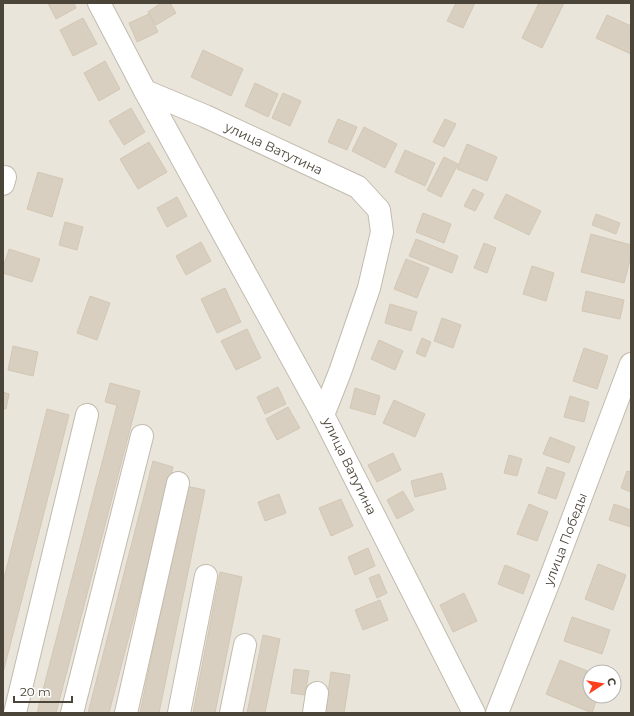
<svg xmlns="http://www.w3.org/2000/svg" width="634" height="716" font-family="Montserrat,sans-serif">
<rect width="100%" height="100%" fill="#f6f3ec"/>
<path fill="#eae5da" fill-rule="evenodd" d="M 3,3 L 631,3 L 631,713 L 3,713 ZM 590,672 L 614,672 L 614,696 L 590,696 Z"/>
<g fill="#d8cfc1" stroke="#d3c7b4">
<path d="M 48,3 L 74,3 L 76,8 L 56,19 Z"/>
<path d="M 161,3 L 170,3 L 176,13 L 156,25 L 148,12 Z"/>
<path d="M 456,3 L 475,3 L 463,28 L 447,21 Z"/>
<path d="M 539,3 L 564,3 L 542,48 L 522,38 Z"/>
<path d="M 149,14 L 158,32 L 137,42 L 129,23 Z"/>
<path d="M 607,15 L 631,26 L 631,54 L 596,38 Z"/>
<path d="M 83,18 L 97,44 L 73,56 L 60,30 Z"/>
<path d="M 203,50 L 243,69 L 231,96 L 191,77 Z"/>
<path d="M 105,61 L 120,89 L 99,101 L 84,73 Z"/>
<path d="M 255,83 L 278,94 L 268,117 L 245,106 Z"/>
<path d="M 283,93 L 301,101 L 290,126 L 272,118 Z"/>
<path d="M 131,108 L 145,132 L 124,145 L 109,121 Z"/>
<path d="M 338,119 L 357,127 L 347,150 L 328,142 Z"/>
<path d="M 445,119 L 456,124 L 444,147 L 433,142 Z"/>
<path d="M 364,127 L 397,144 L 385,168 L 352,151 Z"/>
<path d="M 149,142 L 167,172 L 138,189 L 120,159 Z"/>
<path d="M 467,144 L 497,157 L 487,181 L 457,169 Z"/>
<path d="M 405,150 L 435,163 L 425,186 L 395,172 Z"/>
<path d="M 444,157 L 458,164 L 441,197 L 427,190 Z"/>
<path d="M 38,172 L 63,179 L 52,217 L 27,209 Z"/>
<path d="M 473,189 L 484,194 L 475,211 L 464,206 Z"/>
<path d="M 506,194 L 541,211 L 529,235 L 494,218 Z"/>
<path d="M 177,197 L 187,216 L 167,227 L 157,208 Z"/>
<path d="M 423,213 L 451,224 L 444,243 L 416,232 Z"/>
<path d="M 596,214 L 620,223 L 616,234 L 592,225 Z"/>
<path d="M 65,222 L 83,227 L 77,250 L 59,245 Z"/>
<path d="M 591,234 L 631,245 L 631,256 L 624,283 L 581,272 Z"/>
<path d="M 416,239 L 458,256 L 452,273 L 409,256 Z"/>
<path d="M 201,242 L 211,261 L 186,275 L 176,256 Z"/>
<path d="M 484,243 L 496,248 L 487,273 L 474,268 Z"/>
<path d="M 9,249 L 40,259 L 32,282 L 3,273 L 3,268 Z"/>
<path d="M 406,259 L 429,268 L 417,298 L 394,289 Z"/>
<path d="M 532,266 L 554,273 L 546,301 L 523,294 Z"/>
<path d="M 225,288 L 241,322 L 217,333 L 201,299 Z"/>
<path d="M 586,291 L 624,300 L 620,319 L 582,311 Z"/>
<path d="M 90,296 L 110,303 L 97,340 L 77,333 Z"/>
<path d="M 390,304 L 417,312 L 411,331 L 385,323 Z"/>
<path d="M 442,318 L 461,325 L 453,348 L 434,341 Z"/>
<path d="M 247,329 L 261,358 L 236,370 L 221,341 Z"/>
<path d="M 422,338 L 431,342 L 425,357 L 416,353 Z"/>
<path d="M 379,340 L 403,351 L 395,370 L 371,359 Z"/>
<path d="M 13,346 L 38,352 L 33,376 L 8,370 Z"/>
<path d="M 584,348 L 608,356 L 597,389 L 573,381 Z"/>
<path d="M 110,383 L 140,391 L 56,713 L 37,713 L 117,405 L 105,402 Z"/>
<path d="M 278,387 L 286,404 L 265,414 L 257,397 Z"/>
<path d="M 355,388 L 380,396 L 375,415 L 350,408 Z"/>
<path d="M 3,392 L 9,394 L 6,409 L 3,409 Z"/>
<path d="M 570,396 L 589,402 L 584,422 L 564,417 Z"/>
<path d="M 394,400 L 425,414 L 415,437 L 383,423 Z"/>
<path d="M 288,407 L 300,428 L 277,440 L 266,419 Z"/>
<path d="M 47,409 L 69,415 L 3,673 L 3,582 Z"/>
<path d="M 550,437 L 575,447 L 569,463 L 543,454 Z"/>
<path d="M 393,453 L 401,470 L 377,482 L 368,465 Z"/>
<path d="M 509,455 L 522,459 L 517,476 L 504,473 Z"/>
<path d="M 153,461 L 173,467 L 109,713 L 88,713 Z"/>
<path d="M 547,467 L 565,473 L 556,499 L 538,493 Z"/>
<path d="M 627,471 L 631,472 L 631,492 L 621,488 Z"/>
<path d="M 442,473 L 446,489 L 415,497 L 411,481 Z"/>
<path d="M 186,486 L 205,490 L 159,713 L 140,713 Z"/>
<path d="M 403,491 L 414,510 L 397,519 L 387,500 Z"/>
<path d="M 279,494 L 286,513 L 265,521 L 258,502 Z"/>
<path d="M 341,499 L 353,526 L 331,536 L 319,508 Z"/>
<path d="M 529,504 L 548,512 L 537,541 L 517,534 Z"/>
<path d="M 614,504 L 631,510 L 631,527 L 609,520 Z"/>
<path d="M 368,548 L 375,566 L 355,575 L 348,557 Z"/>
<path d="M 598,564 L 626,575 L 613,610 L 585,599 Z"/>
<path d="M 505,565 L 530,575 L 523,594 L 498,584 Z"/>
<path d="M 220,572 L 242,577 L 215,713 L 193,713 Z"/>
<path d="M 379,574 L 387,593 L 377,598 L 369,578 Z"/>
<path d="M 464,593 L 477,621 L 453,632 L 440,605 Z"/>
<path d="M 380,600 L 388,620 L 363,630 L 355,610 Z"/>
<path d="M 572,617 L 610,630 L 602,654 L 564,641 Z"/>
<path d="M 263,635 L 280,639 L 265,713 L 247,713 Z"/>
<path d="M 560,660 L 590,672 L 590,696 L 598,696 L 592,713 L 546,694 Z"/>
<path d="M 294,669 L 309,671 L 305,695 L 291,693 Z"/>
<path d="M 331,672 L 350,675 L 344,713 L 325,713 Z"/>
</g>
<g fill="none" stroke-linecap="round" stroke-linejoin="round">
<g stroke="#c2bbae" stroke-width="24">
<g id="minor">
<path d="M 99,3 L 145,91 L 205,116 L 358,187 L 379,210 L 382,232 L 369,288 L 340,372 L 323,415 L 474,713"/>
<path d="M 145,91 L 323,415"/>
<path d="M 3,184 L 5,177"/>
<path d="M 15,713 L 87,415"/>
<path d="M 72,713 L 142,436"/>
<path d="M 126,713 L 178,483"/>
<path d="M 179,713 L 206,576"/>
<path d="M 231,713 L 245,645"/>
<path d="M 314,713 L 317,693"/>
<path d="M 497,713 L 550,579 L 631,364"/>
</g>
</g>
<use href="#minor" stroke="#fff" stroke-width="22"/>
</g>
<g text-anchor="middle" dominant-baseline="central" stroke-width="3" stroke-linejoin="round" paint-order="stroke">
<g font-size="13" fill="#4b4439" stroke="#fff">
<text transform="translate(274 148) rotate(25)">улица Ватутина</text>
<text transform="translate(350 466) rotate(64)">улица Ватутина</text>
<text transform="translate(565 539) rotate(-69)">улица Победы</text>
</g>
</g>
<rect width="634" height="716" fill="none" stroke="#4b4439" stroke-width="8"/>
<g transform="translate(602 684) rotate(78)"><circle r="19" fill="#ffffff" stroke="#b7b4b0"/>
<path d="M0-3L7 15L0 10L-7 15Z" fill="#fc3f1d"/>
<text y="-6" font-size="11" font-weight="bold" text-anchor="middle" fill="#4b4439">С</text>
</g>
<path d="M14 696v6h58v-6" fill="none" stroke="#4b4439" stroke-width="2"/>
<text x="20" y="696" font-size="12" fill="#4b4439" stroke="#ffffff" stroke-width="3" paint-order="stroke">20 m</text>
</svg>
